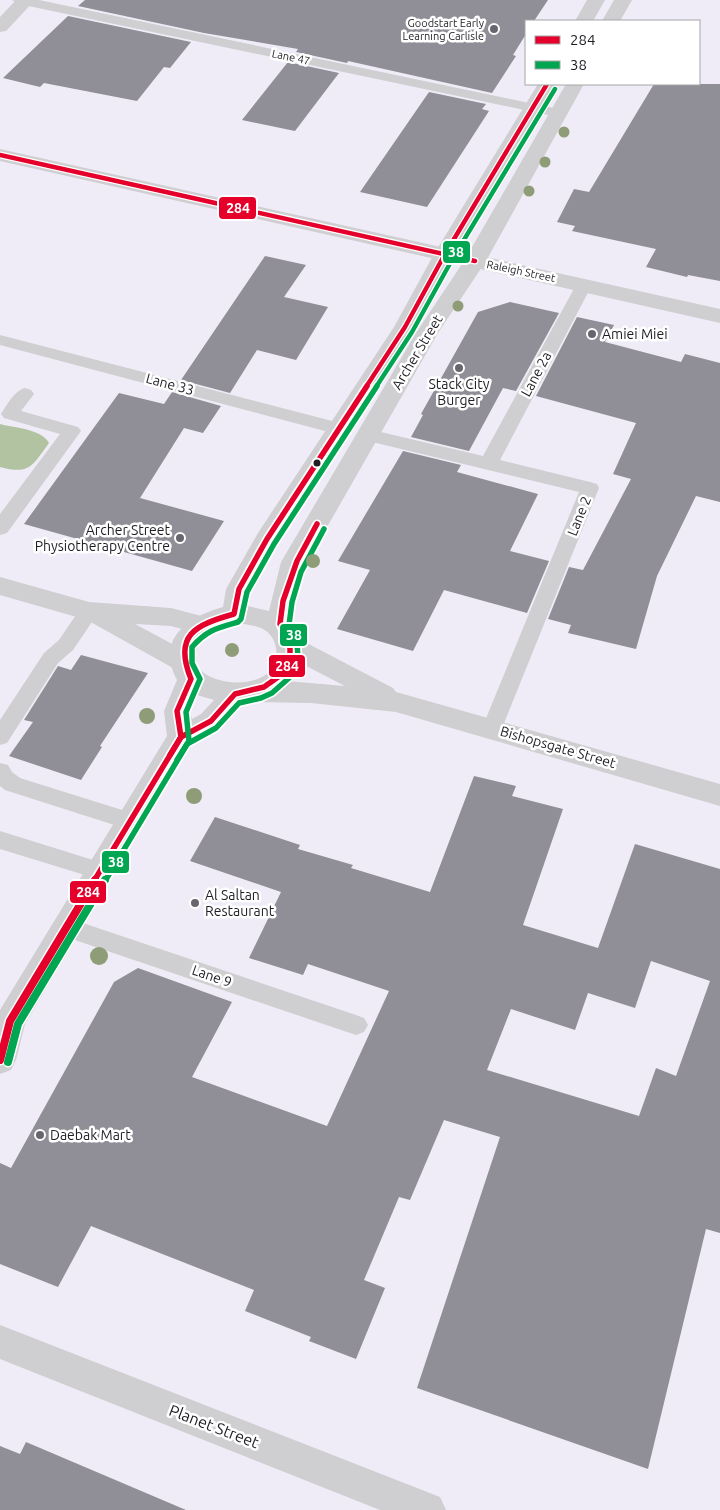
<svg xmlns="http://www.w3.org/2000/svg" width="720" height="1510" font-family="Ubuntu,sans-serif">
<rect width="100%" height="100%" fill="#efecf7"/>
<path fill="#b2c3a1" d="M 0,424 C 15,428 42,429 49,443 C 32,466 30,475 0,467 Z"/>
<g fill="#908e96" fill-rule="evenodd">
<path d="M 85,0 L 548,0 L 534,21 L 526,21 L 526,34 L 513,55 L 516,56 L 492,93 L 348,61 L 347,63 L 296,52 L 298,49 L 204,33 L 78,6 Z"/>
<path d="M 68,16 L 191,42 L 170,68 L 164,67 L 137,101 L 44,83 L 40,87 L 3,78 Z"/>
<path d="M 288,62 L 339,73 L 295,131 L 242,120 Z"/>
<path d="M 654,84 L 720,84 L 720,281 L 688,275 L 687,277 L 646,267 L 656,249 L 572,231 L 575,226 L 557,222 L 574,189 L 589,192 Z"/>
<path d="M 429,92 L 486,104 L 482,109 L 489,111 L 427,207 L 360,192 Z"/>
<path d="M 265,256 L 306,265 L 284,297 L 328,307 L 296,360 L 257,350 L 230,393 L 181,380 Z"/>
<path d="M 510,302 L 559,313 L 516,391 L 503,388 L 469,451 L 411,437 L 423,415 L 421,414 L 478,312 Z"/>
<path d="M 577,317 L 614,325 L 605,342 L 681,362 L 685,354 L 720,363 L 720,502 L 696,496 L 657,576 L 636,649 L 568,633 L 571,625 L 548,619 L 569,567 L 583,570 L 631,479 L 613,474 L 636,423 L 536,396 Z"/>
<path d="M 172,392 L 221,406 L 203,433 L 184,428 L 140,498 L 224,521 L 192,571 L 24,524 L 119,393 L 164,404 Z"/>
<path d="M 403,451 L 461,465 L 457,472 L 538,494 L 510,551 L 549,561 L 527,613 L 444,590 L 413,651 L 337,629 L 370,570 L 338,561 Z"/>
<path d="M 81,655 L 148,673 L 100,746 L 102,747 L 81,780 L 9,756 L 33,722 L 24,720 L 58,666 L 71,670 Z"/>
<path d="M 474,776 L 516,786 L 512,796 L 563,809 L 523,925 L 598,948 L 635,844 L 720,869 L 720,1233 L 706,1229 L 648,1469 L 417,1388 L 500,1137 L 444,1120 L 410,1200 L 399,1197 L 364,1280 L 385,1288 L 356,1359 L 309,1341 L 311,1337 L 245,1311 L 254,1290 L 91,1226 L 58,1287 L 0,1264 L 0,1163 L 11,1168 L 114,982 L 138,968 L 232,1002 L 192,1077 L 327,1126 L 389,991 L 308,964 L 303,975 L 249,958 L 281,892 L 190,861 L 215,817 L 300,845 L 298,849 L 353,865 L 351,868 L 430,892 ZM 651,961 L 710,981 L 676,1076 L 656,1068 L 639,1116 L 487,1070 L 511,1009 L 575,1030 L 588,993 L 635,1008 Z"/>
<path d="M 26,1442 L 186,1510 L 0,1510 L 0,1446 L 20,1454 Z"/>
</g>
<g fill="none" stroke-linecap="round" stroke-linejoin="round">
<g fill="#cfced0" fill-rule="evenodd">
<path d="M 12,0 L 39,0 L 558,109 L 563,110 L 565,113 L 563,116 L 558,117 L 19,4 Z"/>
<path d="M 584,280 L 590,281 L 592,285 L 500,460 L 590,482 L 597,484 L 599,488 L 502,728 L 499,734 L 492,736 L 485,734 L 482,728 L 579,492 L 368,441 L 362,439 L 359,435 L 362,431 L 368,429 L 483,456 L 576,285 L 578,281 Z"/>
<path d="M 0,335 L 340,423 L 346,425 L 349,429 L 346,433 L 340,435 L 0,345 Z"/>
<path d="M 25,388 L 31,390 L 34,394 L 21,411 L 78,427 L 81,431 L 7,533 L 0,535 L 0,514 L 60,434 L 4,418 L 1,414 C 7,405 14,391 25,388 Z"/>
<path d="M 89,604 L 96,606 L 99,611 L 96,616 L 73,650 L 58,663 L 7,743 L 0,745 L 0,720 L 44,653 L 59,640 L 82,606 Z"/>
<path d="M 0,763 L 8,765 L 12,772 L 20,778 L 138,815 L 141,821 L 138,827 L 130,830 L 5,790 L 0,786 Z"/>
<path d="M 0,831 L 109,865 L 112,871 L 109,877 L 101,880 L 0,849 Z"/>
<path d="M 68,918 L 356,1015 L 364,1018 L 368,1025 L 364,1032 L 356,1035 L 60,935 L 57,928 L 60,921 Z"/>
</g>
<g fill="#cfced0" fill-rule="evenodd">
<path d="M 16,0 L 35,0 L 6,31 L 0,32 L 0,17 Z"/>
<path d="M 0,149 L 720,309 L 720,323 L 0,161 Z"/>
<path d="M 0,577 L 89,602 L 171,608 L 209,618 L 213,625 L 209,632 L 200,634 L 171,626 L 135,624 L 191,654 L 195,661 L 191,668 L 182,671 L 173,668 L 87,620 L 0,595 Z"/>
<path d="M 290,636 L 299,639 L 393,688 L 396,692 L 720,784 L 720,806 L 396,712 L 311,703 L 254,702 L 245,699 L 241,692 L 245,685 C 270,677 317,684 345,686 L 281,653 L 277,646 L 281,639 Z"/>
<path d="M 0,1325 L 440,1497 L 446,1510 L 380,1510 L 0,1359 Z"/>
</g>
<g fill="#cfced0" fill-rule="evenodd">
<path d="M 587,0 L 605,0 L 593,21 L 575,21 Z"/>
<path d="M 614,0 L 632,0 L 620,21 L 602,21 Z"/>
<path d="M 538,84 L 556,84 L 456,254 L 416,327 L 277,542 L 252,589 L 248,606 L 269,611 L 281,562 L 416,333 L 464,261 L 566,84 L 584,84 L 486,261 L 438,333 L 307,562 L 296,601 L 293,626 L 300,638 L 303,655 L 295,677 L 284,688 L 269,696 L 243,703 L 221,728 L 191,744 L 25,1024 L 16,1060 L 11,1070 L 0,1074 L 0,1010 L 167,736 L 164,711 L 177,680 C 155,640 187,617 223,607 L 226,589 L 258,533 L 394,327 L 434,254 ZM 234,623 C 253,625 272,626 276,648 C 283,688 219,691 198,668 C 190,641 210,628 234,623 ZM 197,695 L 214,700 L 201,714 L 192,719 L 190,711 Z"/>
</g>
<g stroke="#fff" stroke-width="7">
<g id="bus-1-far2">
<path d="M 0,155 L 475,261"/>
<path d="M 366,387 L 405,327 L 445,254 L 547,84"/>
</g>
</g>
<g stroke="#fff" stroke-width="9">
<g id="bus-1-far1">
<path d="M 170,755 L 181,737 L 211,721 L 235,694 L 264,687 L 281,675 L 286,667 L 290,658 L 290,648 L 280,624 L 283,601 L 297,561 L 317,524"/>
<path d="M 94,881 L 181,737 L 177,711 L 191,679 C 173,635 195,625 234,614 L 239,589 L 267,539 L 367,386"/>
</g>
</g>
<g stroke="#fff" stroke-width="11">
<path id="bus-1" d="M 0,1060 L 10,1021 L 95,880"/>
</g>
<g stroke="#fff" stroke-width="7">
<path id="bus-2-far2" d="M 376,387 L 412,332 L 453,258 L 555,89"/>
</g>
<g stroke="#fff" stroke-width="9">
<g id="bus-2-far1">
<path d="M 177,760 L 187,744 L 216,728 L 239,703 L 261,698 L 272,693 L 289,678 L 295,668 L 298,658 L 297,643 L 289,625 L 292,602 L 301,572 L 324,529"/>
<path d="M 105,881 L 189,741 L 186,712 L 200,679 L 192,663 L 192,647 C 207,630 217,628 238,622 L 241,619 L 247,592 L 274,544 L 377,386"/>
</g>
</g>
<g stroke="#fff" stroke-width="11">
<path id="bus-2" d="M 8,1062 L 18,1024 L 105,880"/>
</g>
<use href="#bus-1-far2" stroke="#e4002b" stroke-width="4.5"/>
<use href="#bus-1-far1" stroke="#e4002b" stroke-width="5.5"/>
<use href="#bus-1" stroke="#e4002b" stroke-width="8"/>
<use href="#bus-2-far2" stroke="#00a651" stroke-width="4.5"/>
<use href="#bus-2-far1" stroke="#00a651" stroke-width="5.5"/>
<use href="#bus-2" stroke="#00a651" stroke-width="8"/>
</g>
<g fill="#8e9d77">
<circle cx="564" cy="132" r="5.5"/>
<circle cx="545" cy="162" r="5.5"/>
<circle cx="529" cy="191" r="5.5"/>
<circle cx="458" cy="306" r="5.5"/>
<circle cx="313" cy="561" r="7"/>
<circle cx="232" cy="650" r="7"/>
<circle cx="147" cy="716" r="8"/>
<circle cx="194" cy="796" r="8"/>
<circle cx="99" cy="956" r="9"/>
</g>
<g fill="#68656e" stroke="#fff" stroke-width="2">
<circle cx="494" cy="29" r="5"/>
<circle cx="592" cy="334" r="5"/>
<circle cx="459" cy="368" r="5"/>
<circle cx="180" cy="538" r="5"/>
<circle cx="195" cy="903" r="5"/>
<circle cx="40" cy="1135" r="5"/>
</g>
<circle fill="#1f1d24" stroke="#fff" stroke-width="2" cx="317" cy="463" r="4.5"/>
<g text-anchor="middle" dominant-baseline="central" stroke-width="5" stroke-linejoin="round" paint-order="stroke">
<g font-size="11" fill="#1f1d24" stroke="#fff" text-anchor="end">
<text x="484" y="23">Goodstart Early<tspan x="484" dy="13">Learning Carlisle</tspan></text>
</g>
<g font-size="11" fill="#1f1d24" stroke="#fff">
<text transform="translate(291 57) rotate(12)">Lane 47</text>
<text transform="translate(521 271) rotate(12)">Raleigh Street</text>
</g>
<g font-size="14" fill="#1f1d24" stroke="#fff" text-anchor="start">
<text x="602" y="334">Amiei Miei</text>
<text x="459" y="384" text-anchor="middle">Stack City<tspan x="459" dy="16">Burger</tspan></text>
<text x="170" y="530" text-anchor="end">Archer Street<tspan x="170" dy="16">Physiotherapy Centre</tspan></text>
<text x="205" y="895">Al Saltan<tspan x="205" dy="16">Restaurant</tspan></text>
<text x="50" y="1135">Daebak Mart</text>
</g>
<g font-size="14" fill="#1f1d24" stroke="#fff">
<text transform="translate(417 352) rotate(-59)">Archer Street</text>
<text transform="translate(536 374) rotate(-62)">Lane 2a</text>
<text transform="translate(170 384) rotate(15)">Lane 33</text>
<text transform="translate(579 516) rotate(-68)">Lane 2</text>
<text transform="translate(558 747) rotate(16)">Bishopsgate Street</text>
<text transform="translate(212 976) rotate(19)">Lane 9</text>
</g>
<g font-size="16" fill="#1f1d24" stroke="#fff">
<text transform="translate(214 1426) rotate(21)">Planet Street</text>
</g>
</g>
<g stroke="#fff" stroke-width="2">
<rect x="218" y="196" width="39" height="24" rx="5" fill="#e4002b"/>
<rect x="442" y="240" width="29" height="24" rx="5" fill="#00a651"/>
<rect x="279" y="623" width="29" height="24" rx="5" fill="#00a651"/>
<rect x="268" y="654" width="38" height="24" rx="5" fill="#e4002b"/>
<rect x="101" y="850" width="29" height="24" rx="5" fill="#00a651"/>
<rect x="69" y="880" width="38" height="24" rx="5" fill="#e4002b"/>
</g>
<g font-size="14" text-anchor="middle" font-weight="bold" fill="#fff">
<text x="238" y="213">284</text>
<text x="456" y="257">38</text>
<text x="294" y="640">38</text>
<text x="287" y="671">284</text>
<text x="116" y="867">38</text>
<text x="88" y="897">284</text>
</g>
<rect x="525" y="20" width="175" height="65" fill="#ffffff" stroke="#a5a5a7"/>
<rect x="535" y="36" width="25" height="8" fill="#e4002b" stroke="#a5a5a7"/>
<text x="570" y="45" font-size="15" fill="#1f1d24">284</text>
<rect x="535" y="61" width="25" height="8" fill="#00a651" stroke="#a5a5a7"/>
<text x="570" y="70" font-size="15" fill="#1f1d24">38</text>
</svg>
